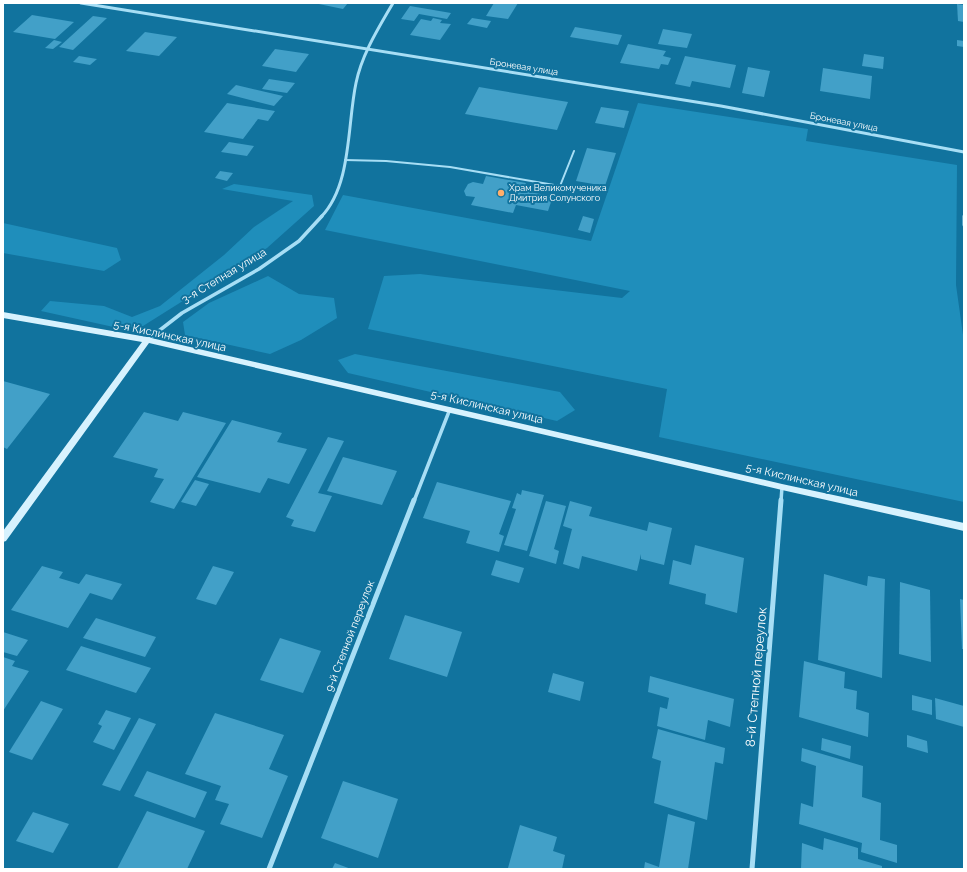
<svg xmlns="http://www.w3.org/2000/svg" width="967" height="872" font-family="Raleway,sans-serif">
<rect width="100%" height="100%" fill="#11739e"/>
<g fill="#1f8ebb">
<path d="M 638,103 L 808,129 L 806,141 L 957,165 L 956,285 L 964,342 L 964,502 L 659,437 L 667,389 L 368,329 L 384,276 L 420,274 L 622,298 L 630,291 L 325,230 L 343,195 L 591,241 Z"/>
<path d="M 234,184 L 312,195 L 314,206 L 267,248 L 143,326 L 118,328 L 41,311 L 50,301 L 104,306 L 132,317 L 160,306 L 224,255 L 254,227 L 293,201 L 222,189 Z"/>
<path d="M 3,223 L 117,248 L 121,260 L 104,271 L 3,253 Z"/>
<path d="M 268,276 L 299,294 L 334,298 L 337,318 L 301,340 L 270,354 L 185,335 L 183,322 L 209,303 Z"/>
<path d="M 355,354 L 560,392 L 575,410 L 557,421 L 348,373 L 338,360 Z"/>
</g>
<g fill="#42a0c8">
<path d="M 314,3 L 348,3 L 343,9 Z"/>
<path d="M 494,3 L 518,3 L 508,19 L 486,16 Z"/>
<path d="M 957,4 L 964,5 L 964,22 L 958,21 Z"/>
<path d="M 410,6 L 451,13 L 447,19 L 419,14 L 414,21 L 401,19 Z"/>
<path d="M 32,15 L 74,22 L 55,39 L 13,32 Z"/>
<path d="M 93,16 L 107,18 L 73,50 L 59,47 Z"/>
<path d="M 433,18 L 442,20 L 440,23 L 451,24 L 440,40 L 410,35 L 421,19 L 431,21 Z"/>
<path d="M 472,18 L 491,21 L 487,28 L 467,24 Z"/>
<path d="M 575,27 L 622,35 L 618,45 L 570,37 Z"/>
<path d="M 663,29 L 692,34 L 687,48 L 658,44 Z"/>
<path d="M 145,32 L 177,37 L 159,56 L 126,51 Z"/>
<path d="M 54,40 L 62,42 L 53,49 L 45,48 Z"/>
<path d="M 957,40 L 964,41 L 964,47 L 957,46 Z"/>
<path d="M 628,44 L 666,51 L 663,56 L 671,58 L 668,65 L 661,64 L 659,69 L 620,63 Z"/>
<path d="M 275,49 L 309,54 L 296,72 L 262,66 Z"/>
<path d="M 864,54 L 884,57 L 883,69 L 862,66 Z"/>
<path d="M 79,56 L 97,59 L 90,65 L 73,62 Z"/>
<path d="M 685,56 L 736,65 L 730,88 L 692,81 L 690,87 L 675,84 Z"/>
<path d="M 748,67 L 770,71 L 764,97 L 742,93 Z"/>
<path d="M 823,68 L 872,76 L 870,99 L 820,91 Z"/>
<path d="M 269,79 L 295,83 L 287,93 L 262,89 Z"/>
<path d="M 236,85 L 283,96 L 274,106 L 227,94 Z"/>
<path d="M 479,87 L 568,102 L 557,130 L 465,114 Z"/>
<path d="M 227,103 L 275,111 L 268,121 L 258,119 L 243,139 L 204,132 Z"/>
<path d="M 601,107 L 629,111 L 624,128 L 595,123 Z"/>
<path d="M 229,142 L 254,146 L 247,156 L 221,152 Z"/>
<path d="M 587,148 L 616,153 L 605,186 L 576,181 Z"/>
<path d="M 220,171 L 233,173 L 227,181 L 215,178 Z"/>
<path d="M 486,176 L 526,183 L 522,191 L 553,196 L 548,211 L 516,205 L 513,213 L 471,205 L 475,197 L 466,196 L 464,191 L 468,184 L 473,182 L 483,184 Z"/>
<path d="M 583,216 L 594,219 L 590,233 L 578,230 Z"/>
<path d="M 3,381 L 50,394 L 7,449 L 3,447 Z"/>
<path d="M 144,412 L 178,421 L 183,412 L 226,423 L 174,509 L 150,502 L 164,479 L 154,477 L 158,469 L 113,457 Z"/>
<path d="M 232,420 L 282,433 L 277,442 L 307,449 L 289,484 L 268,478 L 260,493 L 197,477 Z"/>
<path d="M 328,437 L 344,441 L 318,493 L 332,496 L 315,532 L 291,526 L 294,520 L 286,517 Z"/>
<path d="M 343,457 L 397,471 L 382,505 L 327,491 Z"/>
<path d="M 195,480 L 209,484 L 196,506 L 181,502 Z"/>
<path d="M 437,482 L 511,501 L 499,534 L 504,536 L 499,552 L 466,543 L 470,531 L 423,518 Z"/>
<path d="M 522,490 L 544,495 L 527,551 L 504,545 L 516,509 L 512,508 L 517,493 L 521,495 Z"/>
<path d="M 546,501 L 566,506 L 554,549 L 559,551 L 556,564 L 529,556 Z"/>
<path d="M 570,501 L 592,507 L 589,516 L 647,531 L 649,522 L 672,528 L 664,565 L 641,559 L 641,554 L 637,571 L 582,556 L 579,569 L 563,564 L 572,529 L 563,526 Z"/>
<path d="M 695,545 L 744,558 L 737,613 L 705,604 L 706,594 L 669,584 L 673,560 L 691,565 Z"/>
<path d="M 496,560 L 524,568 L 519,583 L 491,575 Z"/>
<path d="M 42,566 L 63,572 L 59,578 L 79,584 L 86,574 L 122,584 L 112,600 L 90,593 L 68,628 L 11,610 Z"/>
<path d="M 213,566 L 234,572 L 216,605 L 196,599 Z"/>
<path d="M 824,574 L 867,586 L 868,576 L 885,579 L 882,678 L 818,660 Z"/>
<path d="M 900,582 L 930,590 L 931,662 L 899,654 Z"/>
<path d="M 960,599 L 964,600 L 964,649 L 962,649 Z"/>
<path d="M 405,615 L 462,632 L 447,677 L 389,659 Z"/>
<path d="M 96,618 L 156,637 L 145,657 L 83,638 Z"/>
<path d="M 3,632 L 28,640 L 17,656 L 3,652 Z"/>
<path d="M 280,638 L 321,651 L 303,693 L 260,680 Z"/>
<path d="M 81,646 L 151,668 L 136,693 L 66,670 Z"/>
<path d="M 3,657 L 15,661 L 12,666 L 29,671 L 3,711 Z"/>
<path d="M 804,661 L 845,672 L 844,688 L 857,691 L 856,709 L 869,713 L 868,737 L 799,717 Z"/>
<path d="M 553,673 L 584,682 L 580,701 L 548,692 Z"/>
<path d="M 650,676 L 734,699 L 730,727 L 708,720 L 705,740 L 657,726 L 660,707 L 667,709 L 669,698 L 648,692 Z"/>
<path d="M 912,695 L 932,700 L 932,715 L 912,710 Z"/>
<path d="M 935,698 L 964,706 L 964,727 L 936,719 Z"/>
<path d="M 41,701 L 63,709 L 32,760 L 9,752 Z"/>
<path d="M 106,710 L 131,718 L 114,750 L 93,742 L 102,726 L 98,724 Z"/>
<path d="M 215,713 L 284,735 L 269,769 L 288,776 L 262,838 L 220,824 L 229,804 L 215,800 L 221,786 L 185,774 Z"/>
<path d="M 139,718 L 156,724 L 120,791 L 102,785 Z"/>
<path d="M 658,729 L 725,748 L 723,764 L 715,762 L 707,820 L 654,803 L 661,761 L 652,758 Z"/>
<path d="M 907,735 L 927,741 L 928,753 L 907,747 Z"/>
<path d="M 822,738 L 851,746 L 850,759 L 821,750 Z"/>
<path d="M 802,748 L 863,766 L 862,797 L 881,803 L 880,840 L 897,845 L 897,863 L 861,852 L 862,843 L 799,824 L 801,803 L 813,807 L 816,766 L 801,761 Z"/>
<path d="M 147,771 L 207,792 L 195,818 L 134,796 Z"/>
<path d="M 343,781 L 398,799 L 378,858 L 321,838 Z"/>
<path d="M 147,811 L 205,831 L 187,869 L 117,869 Z"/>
<path d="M 33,812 L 69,824 L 53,853 L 16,841 Z"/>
<path d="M 668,814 L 695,822 L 688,869 L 644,869 L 645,862 L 659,867 Z"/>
<path d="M 520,825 L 557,837 L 553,851 L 565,855 L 562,869 L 508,868 Z"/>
<path d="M 824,838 L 858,848 L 858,859 L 882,866 L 882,869 L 801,869 L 802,843 L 823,850 Z"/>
<path d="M 335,863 L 351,869 L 332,869 Z"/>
</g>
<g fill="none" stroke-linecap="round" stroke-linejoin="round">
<g stroke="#a7def5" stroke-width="2">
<path d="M 345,160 L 386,161 L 450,167 L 560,186 L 574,151"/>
<path d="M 964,203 L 964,217"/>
</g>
<path stroke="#a7def5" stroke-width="3" d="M 964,216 L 964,225"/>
<g stroke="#a7def5" stroke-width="3">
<path d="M 81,3 L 721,106 L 964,152"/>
<path d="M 321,217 C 352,185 347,125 356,83 C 362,54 378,29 393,3"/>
</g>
<g stroke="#a7def5" stroke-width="3.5">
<path d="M 147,340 L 182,313 L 259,269 L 299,241 L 322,216"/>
<path d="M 414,501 L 450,409"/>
<path d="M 781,501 L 782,487"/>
</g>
<g stroke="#a7def5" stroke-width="5">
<path d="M 269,869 L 414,500"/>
<path d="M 752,869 L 781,500"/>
</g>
<path fill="#d7f2fe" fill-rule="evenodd" d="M 3,312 L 147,337 L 782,484 L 964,523 L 964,531 L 782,490 L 149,343 L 6,541 L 3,542 L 3,531 L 142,342 L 3,318 Z"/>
</g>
<circle fill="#ffae6b" stroke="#11739e" stroke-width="1.5" cx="501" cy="193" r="4"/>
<g text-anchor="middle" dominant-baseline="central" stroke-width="4" stroke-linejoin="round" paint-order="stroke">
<g font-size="9" fill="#fff" stroke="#11739e">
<text transform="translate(524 67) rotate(9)">Броневая улица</text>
<text transform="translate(844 122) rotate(11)">Броневая улица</text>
</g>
<g font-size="9" fill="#fff" stroke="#11739e" text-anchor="start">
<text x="509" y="188">Храм Великомученика<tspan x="509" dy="10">Дмитрия Солунского</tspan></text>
</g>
<g font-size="11" fill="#fff" stroke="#11739e">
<text transform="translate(224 276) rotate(-31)">3-я Степная улица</text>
<text transform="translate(170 336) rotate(12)">5-я Кислинская улица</text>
<text transform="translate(487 407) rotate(13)">5-я Кислинская улица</text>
<text transform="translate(802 480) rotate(13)">5-я Кислинская улица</text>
<text transform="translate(350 636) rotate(-69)">9-й Степной переулок</text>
</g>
<g font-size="13" fill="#fff" stroke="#11739e">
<text transform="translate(756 677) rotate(-85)">8-й Степной переулок</text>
</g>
</g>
<rect width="967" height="872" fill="none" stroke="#ffffff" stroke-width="8"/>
</svg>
